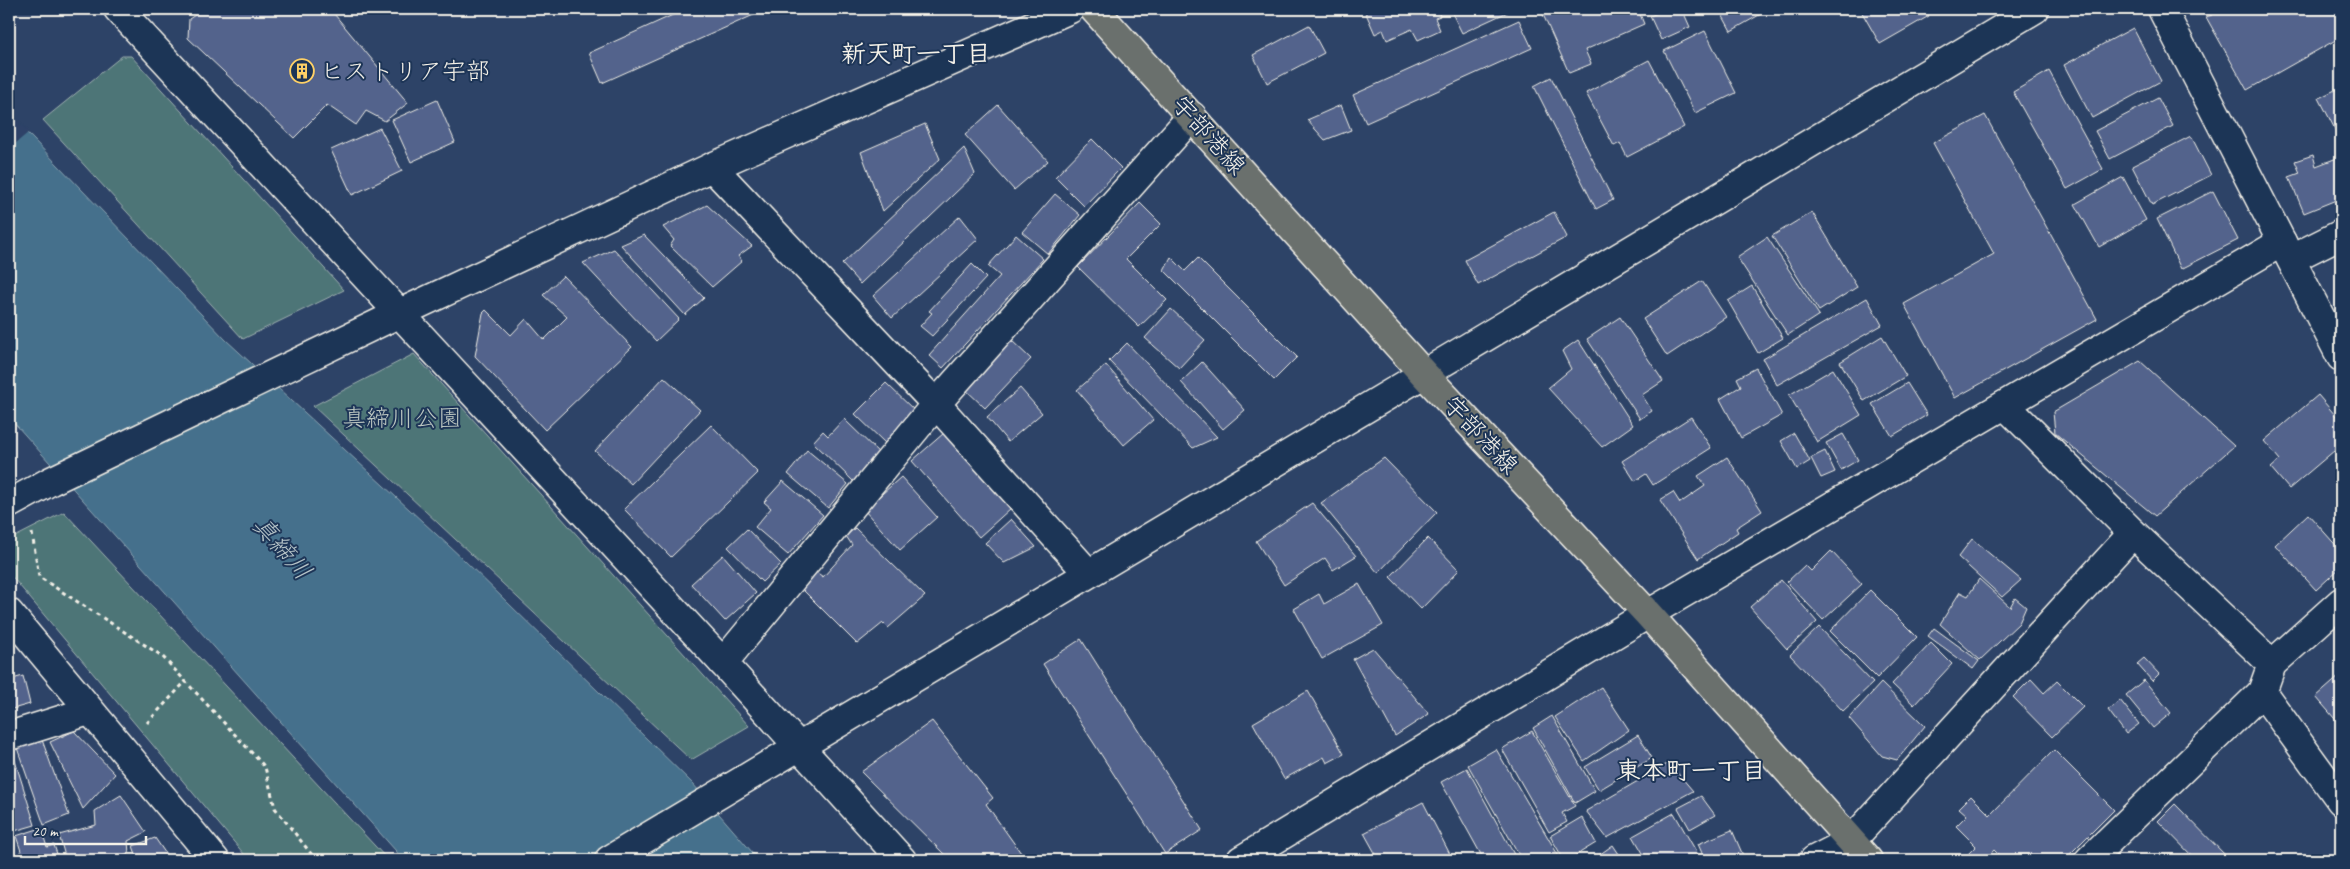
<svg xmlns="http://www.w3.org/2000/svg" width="2350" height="869" font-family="Caveat,'Klee One',sans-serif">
<rect width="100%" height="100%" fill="#2d4367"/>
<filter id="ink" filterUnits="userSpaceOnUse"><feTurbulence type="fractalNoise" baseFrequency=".02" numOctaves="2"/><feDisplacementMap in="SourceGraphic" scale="10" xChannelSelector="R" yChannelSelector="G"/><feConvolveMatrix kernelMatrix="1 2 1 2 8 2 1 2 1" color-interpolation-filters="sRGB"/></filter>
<g filter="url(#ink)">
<g fill="#4d7477" stroke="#a0b2b0">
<path d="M 122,56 L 131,56 L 344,290 L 243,339 L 43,120 Z"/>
<path d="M 414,354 L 749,726 L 691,760 L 313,406 Z"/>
<path d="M 64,512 L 388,860 L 249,860 L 9,573 L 9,540 Z"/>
</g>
<path fill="#45708c" stroke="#8ba4b1" d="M 9,114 L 226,340 L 462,558 L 693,784 L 759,860 L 404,860 L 9,417 Z"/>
<path fill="#2d4367" d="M 9,111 L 29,132 L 9,149 Z"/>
<g fill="#52648c" stroke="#f4f1e8">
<path d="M 204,9 L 330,9 L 408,103 L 385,121 L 366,111 L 356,125 L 327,105 L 294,138 L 188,38 L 189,19 Z"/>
<path d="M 686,9 L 767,9 L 602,83 L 589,53 Z"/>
<path d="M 1364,9 L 1437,9 L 1440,16 L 1435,18 L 1440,30 L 1418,40 L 1412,29 L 1387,40 L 1383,30 L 1375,34 Z"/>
<path d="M 1450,9 L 1514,9 L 1462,33 Z"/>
<path d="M 1545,9 L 1638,9 L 1644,24 L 1585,50 L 1591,64 L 1569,73 L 1541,10 Z"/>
<path d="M 1667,9 L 1682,9 L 1690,27 L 1661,40 L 1650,16 Z"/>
<path d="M 1719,9 L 1758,9 L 1761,14 L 1731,31 Z"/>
<path d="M 1860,9 L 1925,9 L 1929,16 L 1880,44 Z"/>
<path d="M 2209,9 L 2341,9 L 2341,37 L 2247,90 L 2206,17 L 2212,15 Z"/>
<path d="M 1519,20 L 1532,48 L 1366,123 L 1353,95 Z"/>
<path d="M 1309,25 L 1324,53 L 1267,83 L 1253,55 Z"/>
<path d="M 2133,28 L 2161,81 L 2092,118 L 2064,65 Z"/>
<path d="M 1705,31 L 1736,93 L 1695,113 L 1664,51 Z"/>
<path d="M 1649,60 L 1684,127 L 1627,157 L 1620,143 L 1614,146 L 1586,93 Z"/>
<path d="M 2049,71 L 2103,169 L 2067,189 L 2013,92 Z"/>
<path d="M 1551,77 L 1613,200 L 1596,209 L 1534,86 Z"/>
<path d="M 2341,87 L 2341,141 L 2319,98 Z"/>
<path d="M 2158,98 L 2173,126 L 2110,159 L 2095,131 Z"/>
<path d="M 437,100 L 455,142 L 411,162 L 392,120 Z"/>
<path d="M 998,105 L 1048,161 L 1014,190 L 965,135 Z"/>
<path d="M 1341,105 L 1351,130 L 1325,140 L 1307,120 Z"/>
<path d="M 1985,115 L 2097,319 L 1955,398 L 1904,304 L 1994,254 L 1933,143 Z"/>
<path d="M 925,124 L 940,159 L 883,211 L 861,152 Z"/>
<path d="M 380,128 L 402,171 L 352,195 L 331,150 Z"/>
<path d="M 2191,136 L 2211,175 L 2152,205 L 2132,166 Z"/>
<path d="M 1092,139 L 1121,168 L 1084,206 L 1055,177 Z"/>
<path d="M 964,148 L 975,174 L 860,284 L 842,264 Z"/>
<path d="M 2313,155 L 2316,166 L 2337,158 L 2341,167 L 2341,198 L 2304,213 L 2289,177 L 2300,173 L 2295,161 Z"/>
<path d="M 2123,177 L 2146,220 L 2099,247 L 2075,204 Z"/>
<path d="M 2213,191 L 2238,240 L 2181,269 L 2157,219 Z"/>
<path d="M 1055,194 L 1080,215 L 1048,254 L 1022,232 Z"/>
<path d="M 1140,203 L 1161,224 L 1126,259 L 1167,300 L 1139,327 L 1078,267 Z"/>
<path d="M 707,205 L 752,246 L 738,256 L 742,261 L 712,287 L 670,246 L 674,240 L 663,227 Z"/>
<path d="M 1554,212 L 1567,237 L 1478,285 L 1465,260 Z"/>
<path d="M 1812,212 L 1857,287 L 1819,311 L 1772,236 Z"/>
<path d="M 960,216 L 978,239 L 892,318 L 873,296 Z"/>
<path d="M 644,235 L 704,298 L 685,315 L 621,245 Z"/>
<path d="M 1016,235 L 1043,259 L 943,368 L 929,355 L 1000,276 L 988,266 Z"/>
<path d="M 1767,237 L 1819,315 L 1788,335 L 1737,257 Z"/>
<path d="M 614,249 L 679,319 L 656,341 L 583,263 Z"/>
<path d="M 1171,257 L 1185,271 L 1198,258 L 1297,357 L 1274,380 L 1164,270 Z"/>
<path d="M 972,264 L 986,278 L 932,336 L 920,326 L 932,313 L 929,311 Z"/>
<path d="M 563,276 L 632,347 L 545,430 L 475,356 L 483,313 L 486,310 L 511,335 L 526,319 L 544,340 L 567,317 L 543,295 Z"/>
<path d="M 1702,281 L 1726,317 L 1667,356 L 1643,319 Z"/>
<path d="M 1752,286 L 1783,338 L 1758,353 L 1728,301 Z"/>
<path d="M 1867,298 L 1882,325 L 1777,385 L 1763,359 Z"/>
<path d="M 1171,309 L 1205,340 L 1179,368 L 1145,338 Z"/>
<path d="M 1620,317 L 1663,381 L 1642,395 L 1652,411 L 1640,419 L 1587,339 Z"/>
<path d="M 1882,336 L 1906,376 L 1864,401 L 1840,362 Z"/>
<path d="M 1009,338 L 1031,359 L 985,408 L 963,387 Z"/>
<path d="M 1578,340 L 1633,425 L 1602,447 L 1548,388 L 1571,369 L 1562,351 Z"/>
<path d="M 1127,343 L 1217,437 L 1193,448 L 1109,361 Z"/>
<path d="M 2140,361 L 2234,446 L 2155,516 L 2055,433 L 2053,412 Z"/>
<path d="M 1202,362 L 1245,410 L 1223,429 L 1181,382 Z"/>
<path d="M 1106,365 L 1153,420 L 1124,445 L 1077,390 Z"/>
<path d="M 1756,368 L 1782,415 L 1741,438 L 1720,399 L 1741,386 L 1737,378 Z"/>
<path d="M 1833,369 L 1861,415 L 1817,442 L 1789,395 Z"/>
<path d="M 664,377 L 700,410 L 631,484 L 595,451 Z"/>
<path d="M 886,383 L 916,412 L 886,444 L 855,414 Z"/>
<path d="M 1907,383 L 1927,415 L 1892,436 L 1872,404 Z"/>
<path d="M 1020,388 L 1042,413 L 1008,442 L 987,417 Z"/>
<path d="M 2318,395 L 2341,422 L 2341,445 L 2289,489 L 2271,468 L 2280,460 L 2264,441 Z"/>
<path d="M 1691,417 L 1711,448 L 1653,485 L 1646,474 L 1635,481 L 1622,461 Z"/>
<path d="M 844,419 L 881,455 L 854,482 L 813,442 L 823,431 L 828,436 Z"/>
<path d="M 711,425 L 758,473 L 671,557 L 624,509 Z"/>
<path d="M 944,433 L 1011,508 L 979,537 L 912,461 Z"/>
<path d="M 1794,433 L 1810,461 L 1797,469 L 1781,441 Z"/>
<path d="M 1843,434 L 1858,460 L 1841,470 L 1826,443 Z"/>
<path d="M 807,450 L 848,484 L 828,508 L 788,474 Z"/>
<path d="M 1825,451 L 1835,472 L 1821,478 L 1811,458 Z"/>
<path d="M 1727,457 L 1762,511 L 1736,528 L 1738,532 L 1698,559 L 1660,500 L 1673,492 L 1680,503 L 1705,486 L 1698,476 Z"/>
<path d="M 1384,458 L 1437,512 L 1378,573 L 1321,503 Z"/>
<path d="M 901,477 L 937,517 L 900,550 L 864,510 Z"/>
<path d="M 783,481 L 823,515 L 788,555 L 755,527 L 771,508 L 764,502 Z"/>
<path d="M 1312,503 L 1356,556 L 1333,570 L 1325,558 L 1284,585 L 1256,541 Z"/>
<path d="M 2308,514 L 2341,551 L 2341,567 L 2316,590 L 2275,545 Z"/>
<path d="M 1011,519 L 1036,547 L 1004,563 L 985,543 Z"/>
<path d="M 855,528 L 925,596 L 888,628 L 883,623 L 857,644 L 801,588 L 815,571 L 823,577 L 852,545 L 846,536 Z"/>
<path d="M 747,529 L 781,564 L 762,582 L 728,547 Z"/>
<path d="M 1428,538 L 1459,570 L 1421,609 L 1390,577 Z"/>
<path d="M 1972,539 L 2021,580 L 2002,597 L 1958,557 Z"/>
<path d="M 1831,551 L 1862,584 L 1823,620 L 1787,582 L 1805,565 L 1811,571 Z"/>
<path d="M 723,555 L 756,593 L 725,621 L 691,584 Z"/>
<path d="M 1979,579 L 2010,607 L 2015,598 L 2026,607 L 2019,623 L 1980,660 L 1940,624 L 1960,592 L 1968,596 Z"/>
<path d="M 1781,580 L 1817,622 L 1787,649 L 1750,607 Z"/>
<path d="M 1359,584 L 1383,625 L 1322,659 L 1294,609 L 1319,594 L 1324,604 Z"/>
<path d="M 1870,590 L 1917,637 L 1877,678 L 1830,631 Z"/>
<path d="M 1819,627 L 1873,683 L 1843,711 L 1790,655 Z"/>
<path d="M 1934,628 L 1979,661 L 1973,669 L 1928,636 Z"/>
<path d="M 1081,639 L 1202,830 L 1165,854 L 1043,664 Z"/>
<path d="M 1931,643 L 1952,664 L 1914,705 L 1892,684 Z"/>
<path d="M 1373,648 L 1429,714 L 1395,736 L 1353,659 Z"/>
<path d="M 2144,658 L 2159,674 L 2152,681 L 2137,664 Z"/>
<path d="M 2341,675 L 2341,726 L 2316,697 Z"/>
<path d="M 23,676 L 30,704 L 9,710 L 9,680 Z"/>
<path d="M 2031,679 L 2044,693 L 2057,681 L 2083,707 L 2052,737 L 2013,697 Z"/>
<path d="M 2144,680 L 2171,713 L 2153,728 L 2126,695 Z"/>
<path d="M 1881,683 L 1925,726 L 1897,760 L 1882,756 L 1849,718 Z"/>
<path d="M 1601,687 L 1629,730 L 1584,761 L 1555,717 Z"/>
<path d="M 1308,691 L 1344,754 L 1327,763 L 1324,757 L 1284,779 L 1253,723 Z"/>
<path d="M 2120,700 L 2139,724 L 2126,734 L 2108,710 Z"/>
<path d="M 1552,716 L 1595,791 L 1575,803 L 1533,728 Z"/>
<path d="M 932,721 L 993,798 L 986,804 L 1026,860 L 950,860 L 861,772 Z"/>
<path d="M 74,731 L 115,774 L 83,809 L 50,742 Z"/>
<path d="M 1532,731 L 1575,806 L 1562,813 L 1567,822 L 1549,832 L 1502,749 Z"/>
<path d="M 1638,735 L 1652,758 L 1599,790 L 1585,767 Z"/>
<path d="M 41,737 L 69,815 L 44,825 L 16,745 Z"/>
<path d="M 1496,749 L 1561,860 L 1522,860 L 1468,765 Z"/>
<path d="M 2054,750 L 2114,810 L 2064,860 L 2004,860 L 1994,850 L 1985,860 L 1975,860 L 1968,854 L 1976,846 L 1956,826 L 1967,815 L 1959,808 L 1971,796 L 1990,815 Z"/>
<path d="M 12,751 L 35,825 L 11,832 L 9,825 L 9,752 Z"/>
<path d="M 1669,763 L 1693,791 L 1607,838 L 1586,811 Z"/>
<path d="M 1467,768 L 1517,860 L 1484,860 L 1441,782 Z"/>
<path d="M 121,795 L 146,832 L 128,841 L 129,854 L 110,860 L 66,860 L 59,835 L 96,825 L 95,811 Z"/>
<path d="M 1701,796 L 1715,815 L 1690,829 L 1678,808 Z"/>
<path d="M 1423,802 L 1453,860 L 1379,860 L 1364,833 Z"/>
<path d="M 2175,804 L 2230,860 L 2196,860 L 2158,821 Z"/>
<path d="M 1674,813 L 1700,858 L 1695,860 L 1647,860 L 1633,836 Z"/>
<path d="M 1582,817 L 1596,843 L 1568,860 L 1564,860 L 1550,836 Z"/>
<path d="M 41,828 L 47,847 L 54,845 L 59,860 L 24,860 L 16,836 Z"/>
<path d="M 1732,830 L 1745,860 L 1705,860 L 1698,844 Z"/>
<path d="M 155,838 L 170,860 L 138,860 L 133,846 Z"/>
<path d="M 1613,845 L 1623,860 L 1632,854 L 1636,860 L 1592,860 Z"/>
</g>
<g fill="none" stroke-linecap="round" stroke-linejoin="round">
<g stroke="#f4f1e8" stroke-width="31">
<g id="minor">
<path d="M 118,9 L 723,663 L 902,860"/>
<path d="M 2162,9 L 2341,357"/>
<path d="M 712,167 L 936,404 L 1088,573"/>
<path d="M 2291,259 L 2341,234"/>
<path d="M 2005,405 L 2133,533 L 2272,664"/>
<path d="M 9,504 L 51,481 L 400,313 L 712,167 L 1070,9"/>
<path d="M 9,613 L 215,860"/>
<path d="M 723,663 L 936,404 L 1192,116"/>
<path d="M 2262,692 L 2341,801"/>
<path d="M 9,736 L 89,711"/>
<path d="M 1241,860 L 1648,614 L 2282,242"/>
<path d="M 1814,860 L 1851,841 L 2133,533"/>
<path d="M 2089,860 L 2262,692 L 2272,664 L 2341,602"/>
</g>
</g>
<g stroke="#f4f1e8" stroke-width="31">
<path id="tertiary" d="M 609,860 L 2035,9"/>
</g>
<g stroke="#f4f1e8" stroke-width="31">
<path id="primary" d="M 1094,9 L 1423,373 L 1648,614 L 1868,860"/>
</g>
<g stroke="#f4f1e8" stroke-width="3" stroke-dasharray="4 4" stroke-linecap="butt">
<path d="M 32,533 L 39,577 L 162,656 L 265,767 L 275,808 L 316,860"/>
<path d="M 147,723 L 186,681"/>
</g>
<use href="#minor" stroke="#1d3557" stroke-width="28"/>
<use href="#tertiary" stroke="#1d3557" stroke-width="28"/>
<use href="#primary" stroke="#6a706d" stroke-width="28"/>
</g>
</g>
<defs>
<g id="building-ring" transform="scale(1.25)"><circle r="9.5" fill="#1d3557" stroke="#ffd166" stroke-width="1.5"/><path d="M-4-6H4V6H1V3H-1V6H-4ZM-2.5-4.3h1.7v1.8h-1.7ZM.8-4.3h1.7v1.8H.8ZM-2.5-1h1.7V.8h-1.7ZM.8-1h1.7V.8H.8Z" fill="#ffd166"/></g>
</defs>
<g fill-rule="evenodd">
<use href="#building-ring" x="302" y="71"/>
</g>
<g text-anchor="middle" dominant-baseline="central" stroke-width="4" stroke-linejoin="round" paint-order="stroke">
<g font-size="24" fill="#f4f1e8" stroke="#1d3557" text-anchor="start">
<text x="320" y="71">ヒストリア宇部</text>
</g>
<g font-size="24" fill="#f4f1e8" stroke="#1d3557">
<text transform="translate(1209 135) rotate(48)">宇部港線</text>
<text transform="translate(1481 435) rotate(47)">宇部港線</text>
</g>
<g font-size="24" fill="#bac5c0" stroke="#1d3557">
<text x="402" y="418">真締川公園</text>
</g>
<g font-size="25" font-weight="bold" fill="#f4f1e8" stroke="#1d3557">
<text x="916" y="54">新天町一丁目</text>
<text x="1691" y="771">東本町一丁目</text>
</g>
<g font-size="25" font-style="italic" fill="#b7c4c8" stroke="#1d3557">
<text transform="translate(282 548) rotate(49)">真締川</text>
</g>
</g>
<rect width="2350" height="869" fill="none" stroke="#1d3557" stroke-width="30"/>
<rect x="15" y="15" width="2320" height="839" fill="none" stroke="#f4f1e8" stroke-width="2" filter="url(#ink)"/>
<path d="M25 836v8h121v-8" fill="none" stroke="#f4f1e8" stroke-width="2.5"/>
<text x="32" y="836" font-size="15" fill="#f4f1e8" stroke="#1d3557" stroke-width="4" paint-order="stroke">20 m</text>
</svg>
